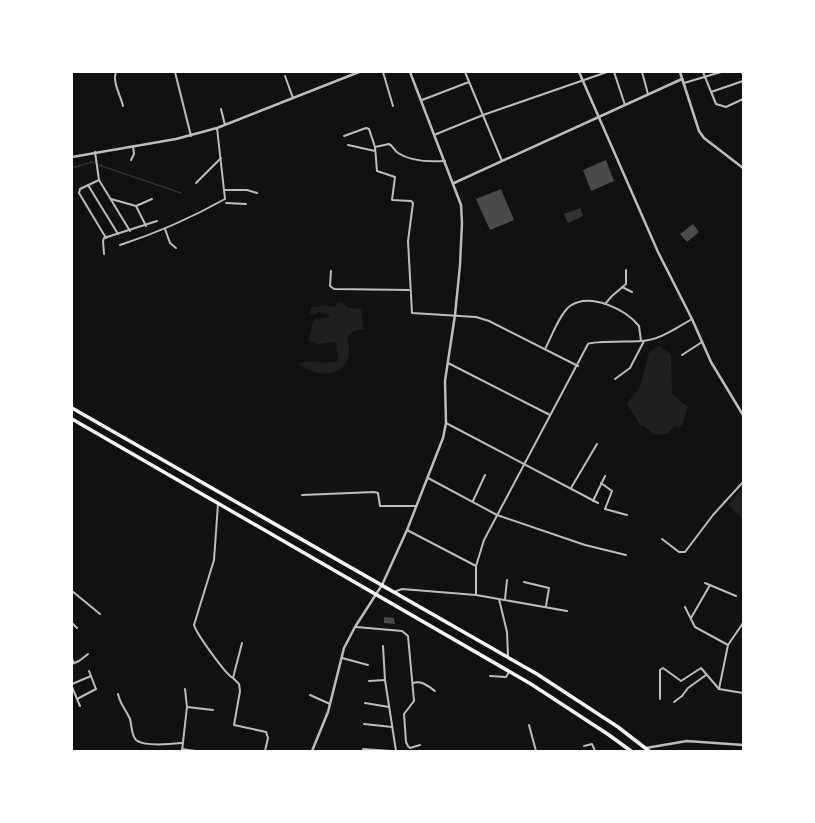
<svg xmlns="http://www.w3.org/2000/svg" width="815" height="823" font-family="'Space Grotesk',sans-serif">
<rect width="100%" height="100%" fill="#111"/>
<g fill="#202020">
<path d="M 342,302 L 346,307 L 361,309 L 363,329 L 353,331 L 347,338 C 358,374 324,383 298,364 C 310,358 326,366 338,360 L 336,343 L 333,342 L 318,344 L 308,340 C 312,333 310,325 315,319 L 326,318 L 330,315 L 319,312 L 314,315 L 310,313 L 311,307 L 319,307 L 320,305 L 335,307 L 337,303 Z"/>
<path d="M 659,346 L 671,354 L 672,394 L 688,407 L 681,427 L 674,426 L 668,434 L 654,435 L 645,426 L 641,426 L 627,404 L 640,387 L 649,352 Z"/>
<path d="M 743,487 L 743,519 L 728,505 Z"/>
</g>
<path fill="#333" d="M 580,208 L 583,216 L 568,223 L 564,214 Z"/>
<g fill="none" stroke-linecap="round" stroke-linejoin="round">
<g stroke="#333" stroke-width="1.5">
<path d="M 99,165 L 181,193"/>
<path d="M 72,168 L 92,162 L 95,163"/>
</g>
</g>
<g fill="#4a4a4a">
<path d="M 606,160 L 614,181 L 591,191 L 583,170 Z"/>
<path d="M 501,189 L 514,220 L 490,230 L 476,199 Z"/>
<path d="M 693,224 L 699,232 L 687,242 L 680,234 Z"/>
<path d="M 384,617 L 394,618 L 395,624 L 384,623 Z"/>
</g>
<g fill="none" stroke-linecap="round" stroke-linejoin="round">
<g stroke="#bcbcbc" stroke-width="2">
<path d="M 116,72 C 112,82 121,96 123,106"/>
<path d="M 175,72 L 191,136"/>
<path d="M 383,72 L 393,106"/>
<path d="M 465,72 L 502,161"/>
<path d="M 614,72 L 625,105"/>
<path d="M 642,72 L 648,94"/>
<path d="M 703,72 L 716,104 L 726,107 L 743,99"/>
<path d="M 742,72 L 743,75"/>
<path d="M 285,76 L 293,98"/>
<path d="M 684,83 L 721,72"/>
<path d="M 711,92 L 743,81"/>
<path d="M 422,100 L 469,82"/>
<path d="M 221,109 L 225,125"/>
<path d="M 434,135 L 483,115 L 607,72"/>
<path d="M 344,136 L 366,128 L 369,129 L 375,147 L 377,171 L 395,177 L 392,200 L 411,201 L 413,203 L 408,241 L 412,313 L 476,317 L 489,321 L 578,366"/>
<path d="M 348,145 L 375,151"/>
<path d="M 375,147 L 389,144 C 393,146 394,150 398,153 C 410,161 430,162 445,161"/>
<path d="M 95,152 L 99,180 L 130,231"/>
<path d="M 131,160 L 134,154 L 133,146"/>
<path d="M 99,180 L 80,189 L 79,193 L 106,238"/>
<path d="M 196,183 L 221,158"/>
<path d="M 88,185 L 118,234"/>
<path d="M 224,190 L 247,190 L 257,193"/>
<path d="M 111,199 L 136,206 L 152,199"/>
<path d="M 226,203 L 246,204"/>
<path d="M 136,206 L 146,226"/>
<path d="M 165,229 L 170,243 L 176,248"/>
<path d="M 120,245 C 157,233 191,218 225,199 L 217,128"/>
<path d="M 104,254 L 103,241 L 104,238 L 157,221"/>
<path d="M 331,271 L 330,286 L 334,289 L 409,290"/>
<path d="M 622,287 L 632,292"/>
<path d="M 605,304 L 612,296 L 626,284 L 626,270"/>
<path d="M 545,349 C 551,338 560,313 570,306 C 590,292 625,309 639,326 L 641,341"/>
<path d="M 682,355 L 702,342"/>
<path d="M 448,363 L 550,415"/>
<path d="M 615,379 L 630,368 L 644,341"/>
<path d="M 446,423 L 598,503"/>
<path d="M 428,478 L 497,515 L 585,545 L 626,555"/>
<path d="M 601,483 L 612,491 L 605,509 L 627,515"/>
<path d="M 571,488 L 597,444"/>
<path d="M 302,495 L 374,492 L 378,493 L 380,506 L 416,506"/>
<path d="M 473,501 L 485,475"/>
<path d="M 593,501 L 605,476"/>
<path d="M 218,504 L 214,560 L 194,625 C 196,633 226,675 233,678"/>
<path d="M 407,530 L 476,566"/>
<path d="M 662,539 L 679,552 L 685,552 L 713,515 L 743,482"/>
<path d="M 524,582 L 549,588 L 546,606"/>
<path d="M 705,583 L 736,596"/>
<path d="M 72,591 L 100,614"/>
<path d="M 394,592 L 402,589 L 476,595 L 567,611"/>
<path d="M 476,595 L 476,566 L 484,540 L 588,344 C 592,341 632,342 641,341 C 660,340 676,328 692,319"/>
<path d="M 499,599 L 507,632 L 508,656"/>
<path d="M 505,599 L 507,580"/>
<path d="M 685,607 L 695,627 L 728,645"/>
<path d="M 691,618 L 710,585"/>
<path d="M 72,623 L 77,628"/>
<path d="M 356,627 L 402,631 L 408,636 L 414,701 L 404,714 L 406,742 L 408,746 L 410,748 L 420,745"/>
<path d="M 242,643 L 233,678 L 239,684 L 240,691 L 234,725 L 266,732 L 268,738 L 265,751"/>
<path d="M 383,646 L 385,680 L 396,751"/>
<path d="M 342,658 L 368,665"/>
<path d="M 72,659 L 74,663"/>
<path d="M 72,664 L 79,661 L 88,654"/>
<path d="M 490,676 L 506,677 L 509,672"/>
<path d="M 369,681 L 385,680"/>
<path d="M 413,683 C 421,680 428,686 435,691"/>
<path d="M 72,684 L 91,676"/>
<path d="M 72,687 L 80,706"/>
<path d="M 719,689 L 728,645 L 743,623"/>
<path d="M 118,694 C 120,704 126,710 130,719 C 132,726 131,735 136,740 C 144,747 172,744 182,743"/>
<path d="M 310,695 L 330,704"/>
<path d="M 77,699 L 96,689 L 89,671"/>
<path d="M 660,699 L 660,670 L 663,668 L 681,681 L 701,668 L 719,689 L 743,693"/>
<path d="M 674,702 L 682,696 L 688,688 L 706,675"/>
<path d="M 365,703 L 389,707"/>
<path d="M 187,707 L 213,710"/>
<path d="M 364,724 L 392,727"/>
<path d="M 529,725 L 536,751"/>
<path d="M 584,746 L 592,744 L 595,751"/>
<path d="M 182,749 L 196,751"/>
<path d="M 363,749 L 391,751"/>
<path d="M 182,751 L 187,707 L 185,689"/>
</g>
<g stroke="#bcbcbc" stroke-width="2.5">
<path d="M 579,72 L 658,252 L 692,319 L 711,362 L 743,415"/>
<path d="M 680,72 L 699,131 L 704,138 L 743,168"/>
<path d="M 72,157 L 176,139 L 217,128 L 359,72"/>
<path d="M 454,183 L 682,79"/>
<path d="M 646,748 L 687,741 L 743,745"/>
<path d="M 312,751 L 328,712 L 344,648 L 355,627 L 382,585 L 407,530 L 443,438 L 446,423 L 445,381 L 455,315 L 460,265 L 462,223 L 461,205 L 410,72"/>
</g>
<g stroke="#f5f5f5" stroke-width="3.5">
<path d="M 72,408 L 537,674 L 618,727 L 649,751"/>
<path d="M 72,419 L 531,684 L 609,735 L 631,751"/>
</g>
</g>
<rect width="815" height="823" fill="none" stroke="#ffffff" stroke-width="146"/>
</svg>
